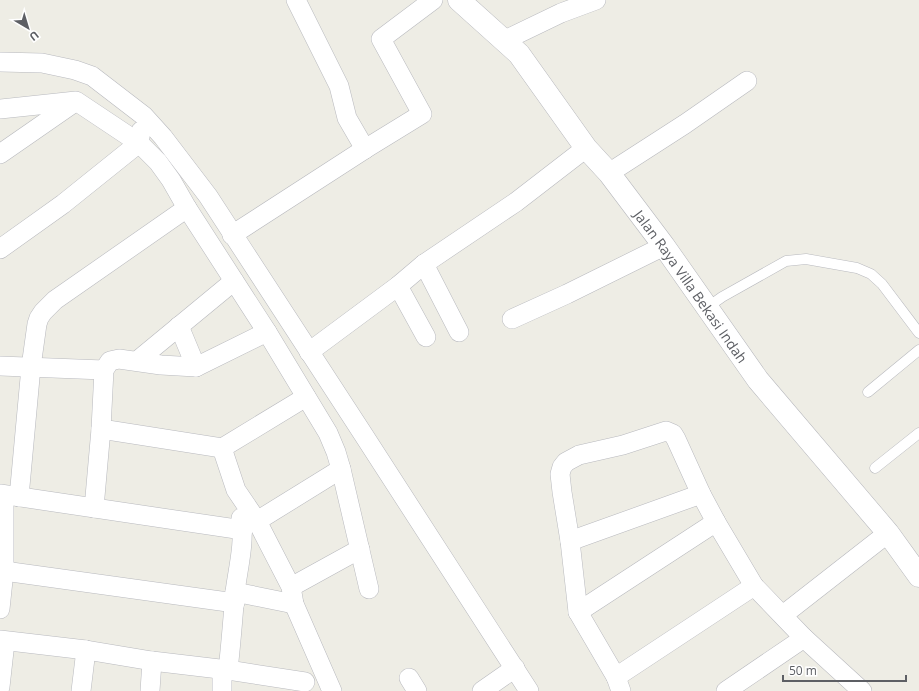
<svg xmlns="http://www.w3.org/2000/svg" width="919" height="691" font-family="'Open Sans',sans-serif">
<rect width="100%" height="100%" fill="#eeede5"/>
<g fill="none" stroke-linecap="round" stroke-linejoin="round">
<g stroke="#b8b9be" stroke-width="11">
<g id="service">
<path d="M 708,307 L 722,297 L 786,261 L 806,259 L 857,268 L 871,274 L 882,284 L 919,333"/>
<path d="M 868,392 L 919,350"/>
<path d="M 875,468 L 919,433"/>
</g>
</g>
<g stroke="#b8b9be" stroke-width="20">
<g id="minor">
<path d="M 296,0 L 339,86 L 347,118 L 365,149"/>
<path d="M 505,40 L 561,13 L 596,0"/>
<path d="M 0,62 L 42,63 L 75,70 L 92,76 L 144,116 L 163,137 L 208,196 L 363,434 L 529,691"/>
<path d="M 0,109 L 76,101 L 139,143 L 158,162 L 171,180 L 187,208 L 267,332 L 328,433 L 336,452 L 341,469 L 369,589"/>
<path d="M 0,154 L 75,102"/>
<path d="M 609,173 L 685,124 L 747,81"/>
<path d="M 232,235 L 365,149 L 422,114 L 381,39 L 433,0"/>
<path d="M 0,249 L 63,204 L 139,143 L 141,131"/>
<path d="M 424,264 L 459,332"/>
<path d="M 398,286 L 426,337"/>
<path d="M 512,319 L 567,294 L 664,246"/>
<path d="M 179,326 L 196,367"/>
<path d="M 309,352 L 398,286 L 424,264 L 516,202 L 586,148"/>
<path d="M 137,361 L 234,281"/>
<path d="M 0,366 L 104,370"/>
<path d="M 101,429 L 222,448 L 306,397"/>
<path d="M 222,448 L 236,490 L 257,521 L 291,587 L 294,604 L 332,691"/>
<path d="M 0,494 L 243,530"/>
<path d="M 19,497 L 31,367 L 37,324 L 39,318 L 43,312 L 55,300 L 187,208"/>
<path d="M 94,508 L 101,429 L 104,370 L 110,361 L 119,359 L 161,365 L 196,367 L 267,332"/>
<path d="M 257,521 L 341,469"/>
<path d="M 570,541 L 701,494"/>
<path d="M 4,571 L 235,603"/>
<path d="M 291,587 L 360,549"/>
<path d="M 235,592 L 294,604"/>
<path d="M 0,609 L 4,571 L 4,495"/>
<path d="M 578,612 L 716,522"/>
<path d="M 783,615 L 888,533"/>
<path d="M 0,640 L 86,650 L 152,661 L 228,670 L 305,682"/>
<path d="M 228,670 C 231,644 233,618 235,592 C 238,568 245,543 241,518"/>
<path d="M 616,677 L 754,586"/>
<path d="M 409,678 L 417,691"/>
<path d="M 0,687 L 5,642"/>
<path d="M 81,691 L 86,650"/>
<path d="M 150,691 L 152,661"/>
<path d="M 222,691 L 222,670"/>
<path d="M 482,691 L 515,668"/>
<path d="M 621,691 L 616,677 L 578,612 L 570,541 L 562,492 L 560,474 L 562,467 L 566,462 L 579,455 L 623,445 L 666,431 L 673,434 L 676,439 L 701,494 L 716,522 L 754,586 L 804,638 L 862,691"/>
<path d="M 726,691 L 804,638"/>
</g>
</g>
<g stroke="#b7b8bd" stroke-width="23">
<g id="secondary">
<path id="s1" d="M 459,0 L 519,54 L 586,148 L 609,173 L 664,246 L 758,380 L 888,533 L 919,576"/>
</g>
</g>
<use href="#service" stroke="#fff" stroke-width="10"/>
<use href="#minor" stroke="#fff" stroke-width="19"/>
<use href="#secondary" stroke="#fff" stroke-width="22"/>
</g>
<g text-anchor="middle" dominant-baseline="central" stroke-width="3" stroke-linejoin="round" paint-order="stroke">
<g font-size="14" fill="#5d5f64" stroke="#fff">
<text stroke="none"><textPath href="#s1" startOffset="370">Jalan Raya Villa Bekasi Indah</textPath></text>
</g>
</g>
<g transform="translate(28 28) rotate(142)" stroke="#ffffff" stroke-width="3" paint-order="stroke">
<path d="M0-3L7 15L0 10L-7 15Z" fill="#5d5f64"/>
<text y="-6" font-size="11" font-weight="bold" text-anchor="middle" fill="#5d5f64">U</text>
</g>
<path d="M783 675v6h123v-6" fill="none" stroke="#5d5f64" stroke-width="2"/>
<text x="789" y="675" font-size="12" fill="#5d5f64" stroke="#ffffff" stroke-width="3" paint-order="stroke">50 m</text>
</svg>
